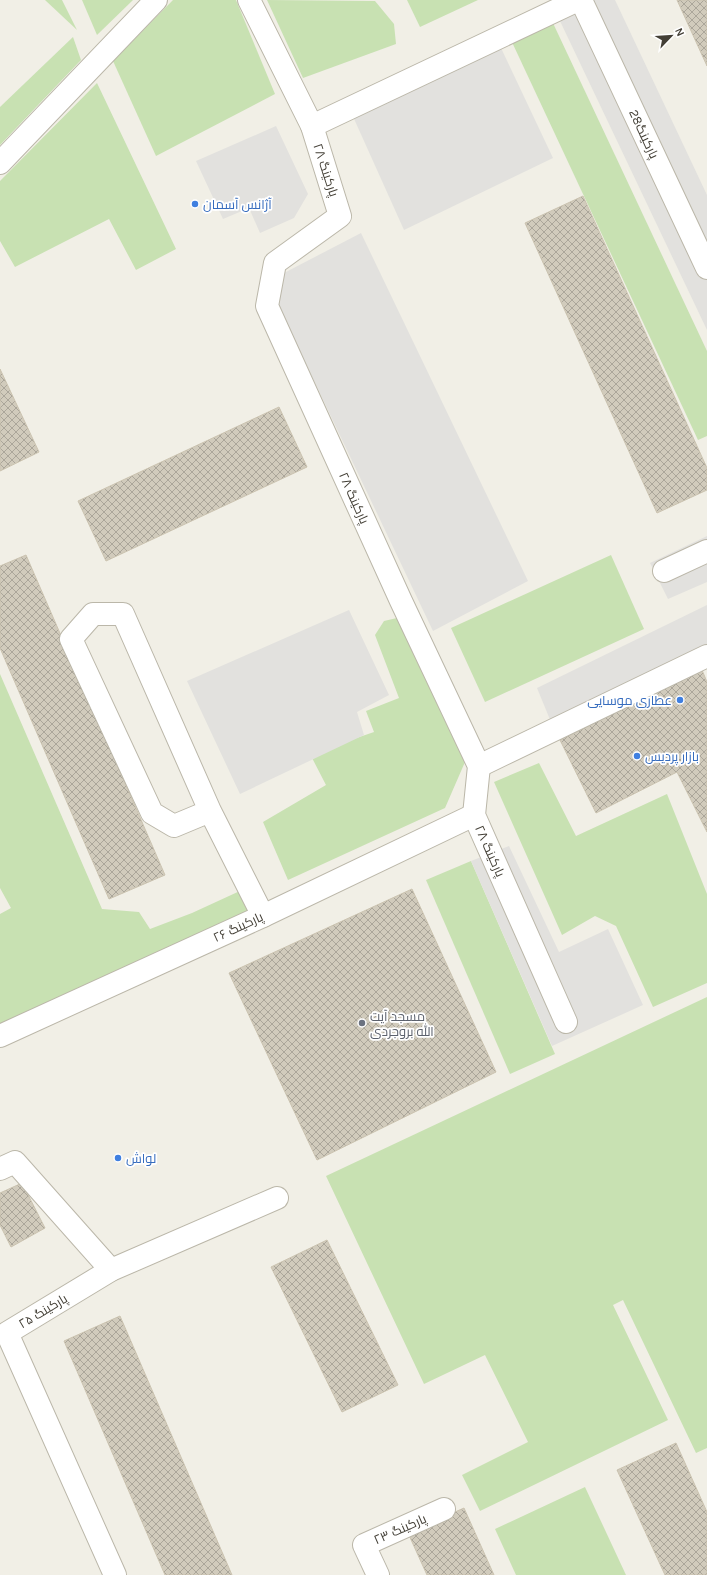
<svg xmlns="http://www.w3.org/2000/svg" width="707" height="1575" font-family="Karla,Cairo,sans-serif">
<defs>
<pattern id="building-cross-hatch" width="8" height="8" patternUnits="userSpaceOnUse"><rect width="8" height="8" fill="#d1cbbc"/><path d="M0 0l8 8M0 8l8-8" fill="none" stroke="#aba69a"/></pattern>
</defs>
<rect width="100%" height="100%" fill="#f1efe6"/>
<g fill="#c8e1b2">
<path d="M 45,0 L 62,0 L 77,30 Z"/>
<path d="M 82,0 L 133,0 L 97,35 Z"/>
<path d="M 173,0 L 236,0 L 275,94 L 156,156 L 113,61 Z"/>
<path d="M 267,0 L 375,1 L 394,24 L 396,44 L 303,78 Z"/>
<path d="M 407,0 L 478,0 L 420,27 Z"/>
<path d="M 552,21 L 707,351 L 707,436 L 698,440 L 511,40 Z"/>
<path d="M 73,37 L 81,60 L 0,145 L 0,107 Z"/>
<path d="M 97,83 L 176,249 L 136,270 L 109,219 L 15,267 L 0,241 L 0,181 Z"/>
<path d="M 611,555 L 644,629 L 485,702 L 451,628 Z"/>
<path d="M 397,618 L 408,634 L 465,762 L 445,808 L 288,880 L 263,822 L 326,785 L 310,754 L 374,732 L 366,711 L 399,698 L 375,635 L 384,621 Z"/>
<path d="M 0,674 L 102,909 L 139,912 L 150,929 L 192,913 L 242,890 L 250,915 L 0,1027 L 0,914 L 11,908 L 0,888 Z"/>
<path d="M 539,763 L 576,836 L 667,794 L 707,894 L 707,983 L 653,1007 L 616,926 L 595,916 L 562,935 L 494,782 Z"/>
<path d="M 471,861 L 555,1054 L 510,1074 L 426,880 Z"/>
<path d="M 707,997 L 707,1448 L 696,1453 L 623,1300 L 613,1305 L 668,1420 L 480,1511 L 462,1475 L 528,1442 L 485,1355 L 424,1384 L 326,1176 Z"/>
<path d="M 585,1487 L 626,1575 L 516,1575 L 495,1529 Z"/>
</g>
<g fill="#e2e1de">
<path d="M 550,0 L 615,0 L 707,195 L 707,330 Z"/>
<path d="M 493,31 L 553,158 L 404,230 L 346,101 Z"/>
<path d="M 276,126 L 308,194 L 294,218 L 260,233 L 249,208 L 223,219 L 196,161 Z"/>
<path d="M 361,233 L 528,581 L 433,631 L 276,301 L 284,273 Z"/>
<path d="M 707,536 L 707,582 L 668,599 L 650,563 Z"/>
<path d="M 707,605 L 707,650 L 551,722 L 537,688 Z"/>
<path d="M 349,610 L 389,695 L 357,712 L 364,735 L 240,794 L 187,681 Z"/>
<path d="M 509,846 L 559,952 L 608,929 L 643,1005 L 552,1046 L 471,861 Z"/>
</g>
<g fill="url(#building-cross-hatch)" stroke="#cbc3b0">
<path d="M 677,0 L 707,0 L 707,66 Z"/>
<path d="M 583,196 L 707,468 L 707,490 L 657,513 L 525,223 Z"/>
<path d="M 0,369 L 39,452 L 0,471 Z"/>
<path d="M 279,407 L 307,467 L 106,561 L 78,501 Z"/>
<path d="M 26,555 L 165,875 L 109,899 L 0,648 L 0,566 Z"/>
<path d="M 702,670 L 707,682 L 707,832 L 677,772 L 596,813 L 560,740 Z"/>
<path d="M 412,889 L 496,1072 L 317,1160 L 229,973 Z"/>
<path d="M 22,1183 L 45,1228 L 11,1247 L 0,1225 L 0,1193 Z"/>
<path d="M 327,1240 L 398,1385 L 342,1412 L 271,1267 Z"/>
<path d="M 120,1316 L 232,1575 L 165,1575 L 64,1341 Z"/>
<path d="M 676,1443 L 707,1512 L 707,1575 L 665,1575 L 617,1470 Z"/>
<path d="M 464,1508 L 494,1575 L 427,1575 L 408,1533 Z"/>
</g>
<g fill="none" stroke-linecap="round" stroke-linejoin="round">
<g stroke="#bbb7a9" stroke-width="24">
<g id="minor">
<path d="M 249,0 L 312,126 L 340,216 L 275,263 L 267,306 L 401,601 L 479,766 L 474,815 L 566,1022"/>
<path d="M 581,0 L 707,268"/>
<path d="M 312,126 L 578,0"/>
<path d="M 0,163 L 156,0"/>
<path d="M 664,571 L 707,551"/>
<path d="M 479,766 L 707,656"/>
<path d="M 210,811 L 174,826 L 152,813 L 71,639 L 93,614 L 123,614 L 210,811 L 263,916"/>
<path d="M 0,1036 L 263,916 L 474,815"/>
<path d="M 0,1169 L 15,1162 L 111,1270"/>
<path d="M 115,1575 L 7,1333 L 111,1270 L 277,1198"/>
<path d="M 378,1575 L 364,1545 L 444,1509"/>
</g>
</g>
<use href="#minor" stroke="#fff" stroke-width="22"/>
</g>
<g fill="#3f7fe0" stroke="#fff" stroke-width="1.5">
<circle cx="195" cy="204" r="4"/>
<circle cx="680" cy="700" r="4"/>
<circle cx="637" cy="756" r="4"/>
<circle cx="118" cy="1158" r="4"/>
</g>
<circle fill="#6b7280" stroke="#fff" stroke-width="1.5" cx="362" cy="1023" r="4"/>
<g text-anchor="middle" dominant-baseline="central" stroke-width="3.5" stroke-linejoin="round" paint-order="stroke">
<g font-size="13" fill="#433f36" stroke="#fff">
<text transform="translate(644 134) rotate(65)">پارکینگ28</text>
<text transform="translate(326 170) rotate(72)">پارکینگ ۲۸</text>
<text transform="translate(354 498) rotate(66)">پارکینگ ۲۸</text>
<text transform="translate(490 851) rotate(66)">پارکینگ ۲۸</text>
<text transform="translate(238 927) rotate(-25)">پارکینگ ۲۶</text>
<text transform="translate(43 1311) rotate(-31)">پارکینگ ۲۵</text>
<text transform="translate(400 1529) rotate(-24)">پارکینگ ۲۳</text>
</g>
<g font-size="13" fill="#366cbe" stroke="#fff" text-anchor="start">
<text x="203" y="204">آژانس آسمان</text>
<text x="672" y="700" text-anchor="end">عطاری موسایی</text>
<text x="645" y="756">بازار پردیس</text>
<text x="126" y="1158">لواش</text>
</g>
<g font-size="13" fill="#5b616d" stroke="#fff" text-anchor="start">
<text x="370" y="1016">مسجد آیت<tspan x="370" dy="15">الله بروجردی</tspan></text>
</g>
</g>
<g transform="translate(671 36) rotate(65)" stroke="#ffffff" stroke-width="3" paint-order="stroke">
<path d="M0-3L7 15L0 10L-7 15Z" fill="#433f36"/>
<text y="-6" font-size="11" font-weight="bold" text-anchor="middle" fill="#433f36">N</text>
</g>
</svg>
